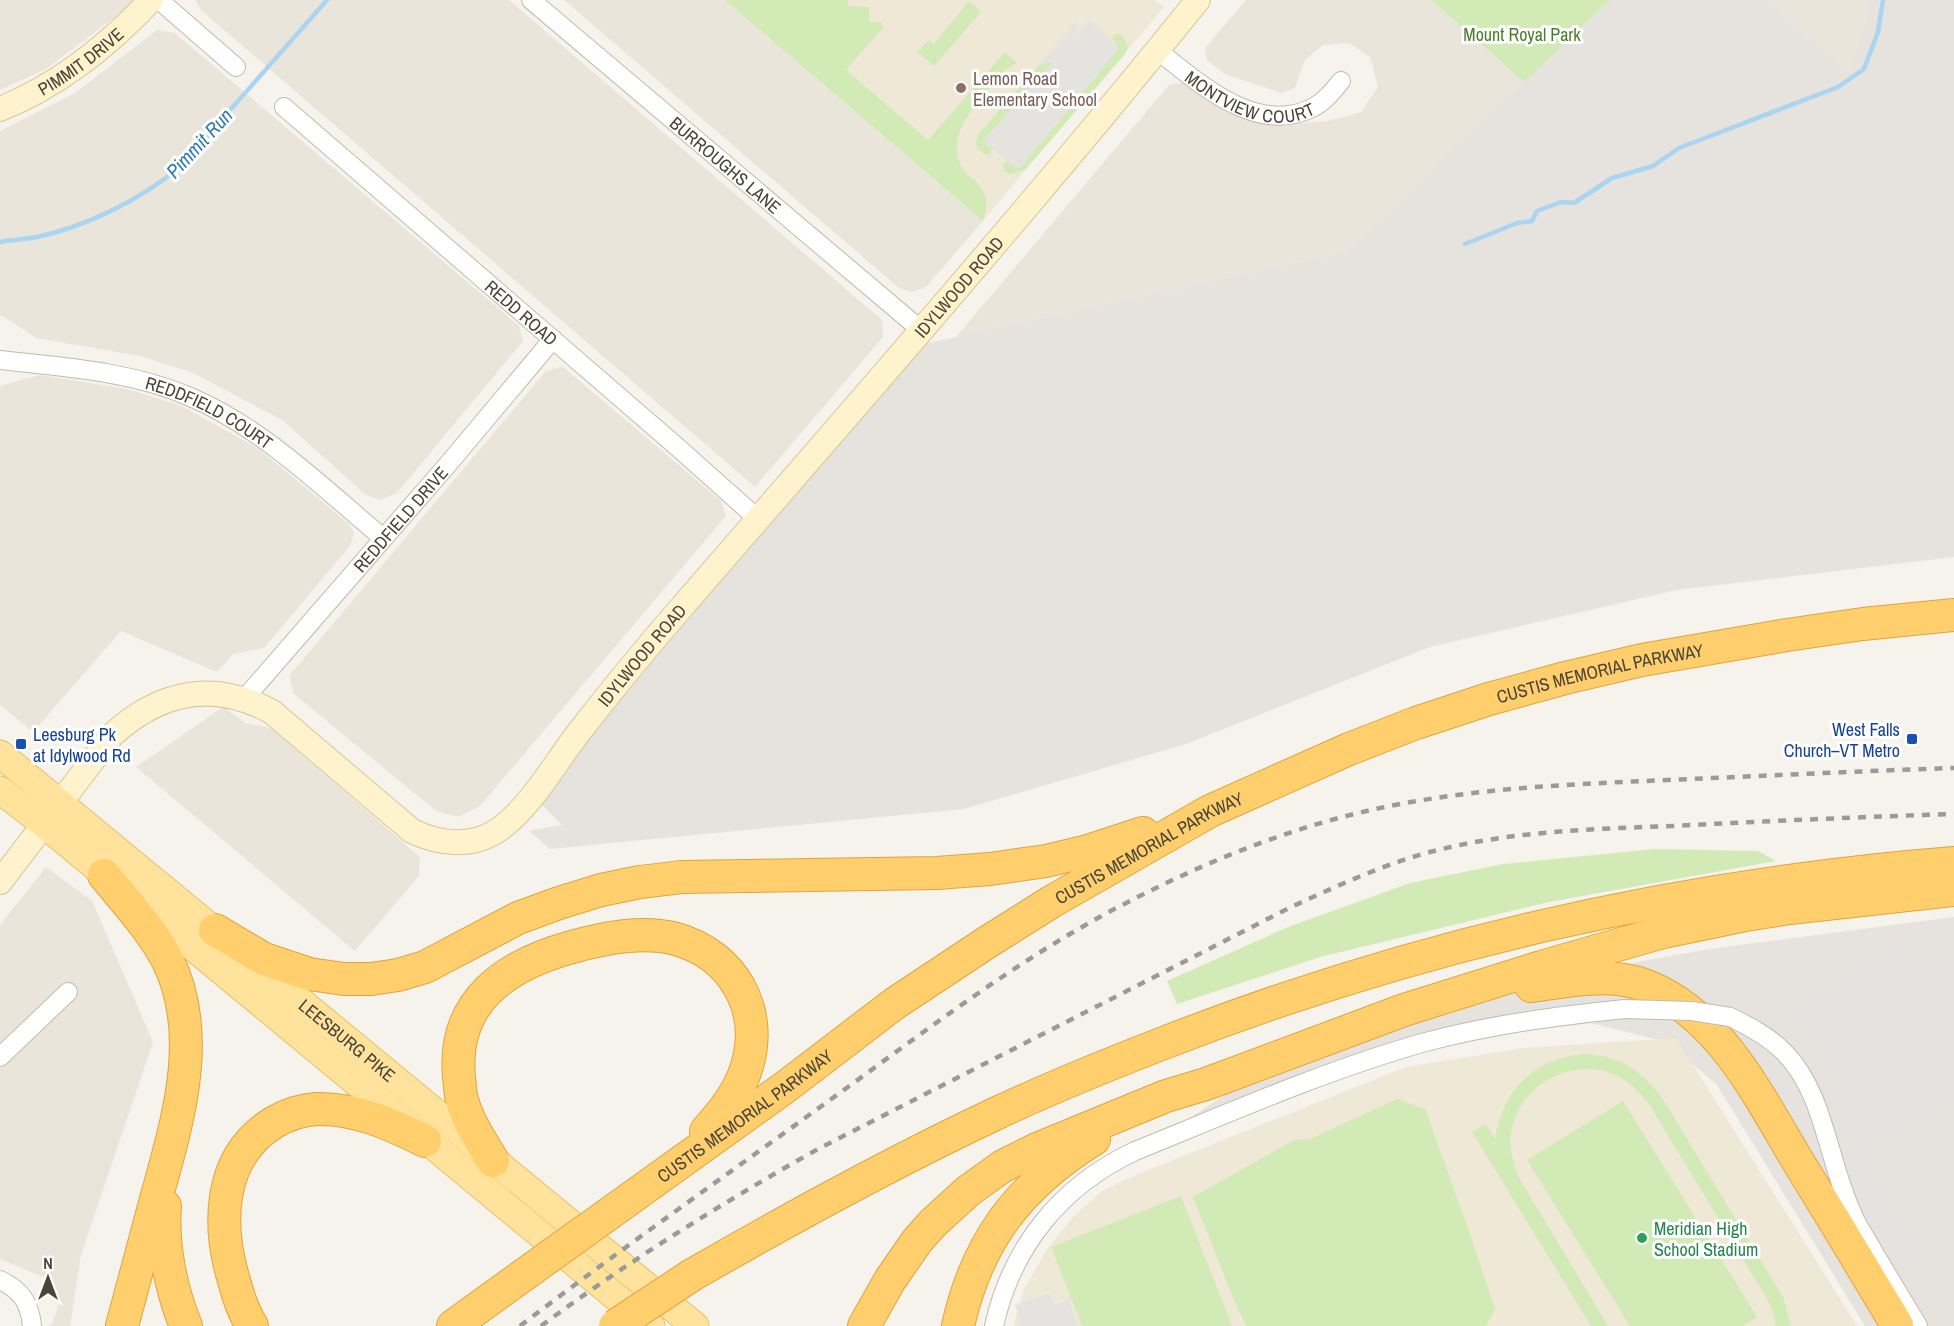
<svg xmlns="http://www.w3.org/2000/svg" width="1954" height="1326" font-family="'Archivo Narrow',sans-serif">
<rect width="100%" height="100%" fill="#f6f3ec"/>
<g fill="#eae5da">
<path d="M 0,0 L 134,0 L 127,8 L 46,69 L 0,90 Z"/>
<path d="M 195,0 L 509,0 L 882,320 L 883,337 L 755,487 L 202,11 Z"/>
<path d="M 564,0 L 725,0 L 983,221 L 926,287 L 912,292 L 899,288 Z"/>
<path d="M 1246,0 L 1431,0 L 1524,82 L 1343,253 L 956,337 L 1169,85 L 1185,82 L 1228,110 L 1283,124 L 1329,121 L 1361,112 L 1378,87 L 1370,57 L 1349,43 L 1323,45 L 1305,60 L 1295,88 L 1282,93 L 1224,74 L 1207,60 L 1205,48 Z"/>
<path d="M 1766,0 L 1871,0 L 1850,74 Z"/>
<path d="M 157,30 L 175,33 L 519,326 L 523,341 L 397,493 L 380,500 L 366,495 L 282,420 L 193,373 L 140,356 L 36,338 L 3,316 L 0,316 L 0,131 L 75,93 Z"/>
<path d="M 562,366 L 721,501 L 726,516 L 480,806 L 458,817 L 436,811 L 294,694 L 289,676 L 545,372 Z"/>
<path d="M 40,375 L 127,389 L 182,406 L 259,449 L 349,524 L 354,533 L 350,546 L 264,648 L 233,654 L 217,672 L 121,631 L 33,732 L 0,705 L 0,386 Z"/>
<path d="M 223,707 L 246,723 L 271,728 L 420,857 L 419,876 L 355,951 L 136,767 Z"/>
<path d="M 46,867 L 92,901 L 153,1042 L 81,1255 L 70,1326 L 48,1326 L 52,1324 L 60,1300 L 50,1280 L 0,1259 L 0,925 Z"/>
</g>
<g fill="#e6e2dd">
<path d="M 1612,0 L 1766,0 L 1850,73 L 1871,0 L 1954,0 L 1954,557 L 1677,590 L 1430,647 L 1186,744 L 964,809 L 550,849 L 529,831 L 562,825 L 532,795 L 919,345 L 1343,253 L 1604,5 Z"/>
<path d="M 1954,917 L 1954,1326 L 1865,1326 L 1717,1085 L 1667,1042 L 1591,1023 L 1483,1036 L 1376,1063 L 1115,1169 L 1307,1039 L 1451,995 L 1710,949 Z"/>
</g>
<g fill="#efe8d6">
<path d="M 725,0 L 1155,0 L 1164,7 L 1026,169 L 983,221 Z"/>
<path d="M 1676,1038 L 1857,1326 L 1013,1326 L 1024,1289 L 1047,1249 L 1075,1215 L 1102,1191 L 1136,1175 L 1406,1067 L 1523,1048 Z"/>
</g>
<g fill="#d2eab5">
<path d="M 725,0 L 848,0 L 848,6 L 869,7 L 869,22 L 882,22 L 882,29 L 846,70 L 928,140 L 1005,52 L 1017,63 C 1003,68 994,85 984,95 C 967,115 948,139 961,166 C 963,171 969,176 974,180 C 988,192 989,204 983,221 Z"/>
<path d="M 1431,0 L 1612,0 L 1604,5 L 1524,82 Z"/>
<path d="M 969,1 L 981,12 L 934,66 L 917,52 L 929,40 L 934,44 Z"/>
<path d="M 1115,34 L 1121,34 L 1125,40 L 1128,48 L 1125,54 L 1026,169 L 1011,174 L 1005,172 L 1003,164 L 1006,161 L 1020,168 L 1119,48 L 1112,38 Z"/>
<path d="M 1055,61 L 983,141 L 992,149 L 990,154 L 986,155 L 978,149 L 976,144 L 978,135 L 1039,65 Z"/>
<path d="M 1654,849 L 1758,851 L 1776,861 L 1549,902 L 1320,957 L 1177,1004 L 1167,981 L 1288,927 L 1410,883 L 1503,864 Z"/>
<path d="M 1584,1054 C 1619,1056 1639,1068 1661,1096 L 1783,1297 L 1791,1326 L 1776,1326 L 1772,1309 L 1767,1299 L 1649,1104 C 1642,1096 1635,1087 1626,1081 C 1582,1051 1519,1081 1511,1133 C 1509,1149 1513,1164 1519,1178 L 1608,1326 L 1591,1326 L 1472,1132 L 1486,1124 L 1495,1139 C 1503,1089 1533,1059 1584,1054 Z"/>
<path d="M 1397,1099 L 1425,1109 L 1468,1228 L 1495,1309 L 1486,1326 L 1247,1326 L 1238,1310 L 1193,1197 L 1294,1140 L 1310,1139 Z"/>
<path d="M 1623,1101 L 1757,1317 L 1742,1326 L 1630,1326 L 1527,1160 Z"/>
<path d="M 1181,1196 L 1232,1326 L 1082,1326 L 1051,1247 Z"/>
</g>
<g fill="#e5e3e0">
<path d="M 1089,20 L 1119,48 L 1018,170 L 983,141 L 1053,62 L 1039,65 L 1077,21 L 1076,36 Z"/>
<path d="M 1906,938 L 1916,954 L 1939,941 L 1952,958 L 1954,957 L 1954,1104 L 1867,1157 L 1926,1254 L 1908,1266 L 1893,1265 L 1866,1218 L 1850,1182 L 1844,1161 L 1836,1102 L 1828,1078 L 1814,1049 L 1788,1007 Z"/>
<path d="M 1050,1293 L 1055,1305 L 1069,1300 L 1078,1326 L 1019,1326 L 1021,1320 L 1015,1305 Z"/>
</g>
<g fill="none" stroke-linecap="round" stroke-linejoin="round">
<g stroke="#a9d4f2" stroke-width="4.5">
<path d="M 0,242 C 12,240 25,239 37,237 C 88,226 139,200 179,168 L 327,0"/>
<path d="M 1465,244 L 1517,223 L 1532,221 L 1537,211 L 1561,202 L 1574,203 L 1612,178 L 1653,166 L 1679,148 L 1838,87 L 1864,69 L 1878,32 L 1883,0"/>
</g>
<g stroke="#c2bbae" stroke-width="20">
<g id="street">
<path d="M 159,0 L 236,67"/>
<path id="s1" d="M 531,0 L 921,330"/>
<path id="s2" d="M 1157,50 C 1199,83 1257,137 1314,107 C 1325,101 1333,91 1341,81"/>
<path id="s3" d="M 284,107 L 675,445 L 758,519"/>
<path id="s4" d="M 0,360 C 62,367 129,371 188,396 C 262,427 322,487 383,538"/>
<path id="s5" d="M 245,698 L 449,463 L 553,339"/>
<path d="M 1730,1017 C 1749,1026 1768,1036 1784,1052 C 1825,1093 1828,1163 1853,1215 C 1858,1228 1867,1239 1873,1251 C 1888,1276 1903,1301 1918,1326"/>
<path d="M 0,1057 L 68,992"/>
<path d="M 0,1280 C 21,1290 30,1303 32,1326"/>
<path d="M 994,1326 C 1012,1246 1061,1186 1135,1151 C 1229,1113 1324,1071 1422,1043 C 1488,1025 1556,1016 1625,1009"/>
</g>
</g>
<g stroke="#d6c79b" stroke-width="26">
<g id="secondary">
<path id="s6" d="M 0,109 C 59,85 108,46 151,0"/>
<path id="s7" d="M 0,882 L 112,735 C 160,691 214,680 272,712 L 412,831 C 443,846 478,848 506,824 C 536,799 558,758 583,727 C 614,687 647,647 681,608 C 855,407 1031,207 1198,0"/>
</g>
</g>
<g stroke="#e6c16a" stroke-width="29">
<g id="primary">
<path id="s8" d="M 0,754 L 695,1326"/>
<path d="M 0,790 L 44,824 L 651,1326"/>
</g>
</g>
<g stroke="#e0a43c" stroke-width="34">
<g id="highway">
<path d="M 104,875 C 126,902 151,929 167,959 C 206,1036 176,1126 155,1203 C 144,1244 133,1285 122,1326"/>
<path d="M 215,930 L 264,959 L 309,974 L 344,979 L 371,979 L 398,975 L 425,967 L 518,918 L 559,903 L 601,890 L 640,882 L 681,877 L 937,873 L 990,869 L 1046,861 L 1088,851 L 1143,833"/>
<path d="M 1531,986 C 1567,981 1609,972 1644,985 C 1721,1013 1762,1103 1802,1168 C 1834,1220 1866,1273 1897,1325"/>
<path d="M 493,1161 C 481,1141 468,1122 462,1100 C 460,1093 460,1085 459,1077 C 452,1001 506,965 572,947 C 604,938 643,930 676,939 C 733,955 764,1009 747,1066 C 740,1091 723,1112 706,1131"/>
<path d="M 165,1206 C 162,1245 171,1290 186,1326"/>
<path id="s9" d="M 610,1213 L 784,1088 L 894,1004 L 986,943 L 1051,902 L 1210,811 L 1349,749 L 1416,723 L 1489,699 L 1565,678 L 1642,660 L 1787,635 L 1863,624 L 1954,615"/>
<path d="M 692,1275 C 791,1218 891,1163 995,1114 C 1048,1089 1102,1067 1156,1046 C 1415,944 1677,885 1954,863"/>
<path d="M 252,1326 C 244,1313 239,1299 235,1284 C 217,1227 217,1158 273,1123 C 286,1115 301,1110 316,1109 C 356,1108 390,1124 425,1141"/>
<path d="M 453,1326 L 532,1269"/>
<path d="M 864,1326 L 890,1280 L 917,1241 L 932,1224 L 968,1191 L 1003,1166 L 1037,1149 L 1166,1096 L 1206,1084 L 1404,1010 L 1541,967 L 1663,932 L 1745,915 L 1790,908 L 1954,890"/>
<path d="M 958,1326 C 977,1240 1020,1185 1094,1139"/>
</g>
</g>
<use href="#street" stroke="#fff" stroke-width="18"/>
<use href="#secondary" stroke="#fff3cd" stroke-width="24"/>
<use href="#primary" stroke="#ffe39c" stroke-width="27"/>
<use href="#highway" stroke="#ffcf6e" stroke-width="32"/>
<g stroke="#9a9a9a" stroke-width="4.5" stroke-dasharray="8 8" stroke-linecap="butt">
<path d="M 520,1326 C 620,1250 722,1178 823,1105 C 915,1039 1007,967 1107,913 C 1180,874 1255,841 1335,819 C 1444,789 1555,785 1667,780 C 1763,776 1858,771 1954,768"/>
<path d="M 541,1326 C 629,1261 722,1203 818,1149 L 1291,907 C 1337,886 1382,865 1430,852 C 1510,831 1591,829 1673,826 C 1767,821 1860,817 1954,814"/>
</g>
<g stroke="#c2bbae" stroke-width="20" stroke-linecap="butt">
<path id="street-bridge" d="M 1625,1009 L 1692,1011 L 1730,1017"/>
</g>
<g stroke="#e0a43c" stroke-width="34" stroke-linecap="butt">
<g id="highway-bridge">
<path d="M 532,1269 L 610,1213"/>
<path d="M 615,1326 L 692,1275"/>
</g>
</g>
<use href="#street-bridge" stroke="#fff" stroke-width="18"/>
<use href="#highway-bridge" stroke="#ffcf6e" stroke-width="32"/>
</g>
<circle fill="#8d6e63" stroke="#fff" stroke-width="2" cx="961" cy="88" r="6"/>
<g fill="#1a4fb4" stroke="#fff" stroke-width="2">
<rect x="1906" y="733" width="12" height="12" rx="3"/>
<rect x="15" y="738" width="12" height="12" rx="3"/>
</g>
<circle fill="#2e9e5b" stroke="#fff" stroke-width="2" cx="1642" cy="1238" r="6"/>
<g text-anchor="middle" dominant-baseline="central" stroke-width="6" stroke-linejoin="round" paint-order="stroke">
<g font-size="18" fill="#4a7f2a" stroke="#fff">
<text x="1522" y="34">Mount Royal Park</text>
</g>
<g font-size="18" fill="#4b4439" stroke="#fff">
<text stroke="none"><textPath href="#s6" startOffset="94">PIMMIT DRIVE</textPath></text>
<text stroke="none"><textPath href="#s2" startOffset="108">MONTVIEW COURT</textPath></text>
<text stroke="none"><textPath href="#s1" startOffset="255">BURROUGHS LANE</textPath></text>
<text stroke="none"><textPath href="#s7" startOffset="1346">IDYLWOOD ROAD</textPath></text>
<text stroke="none"><textPath href="#s3" startOffset="314">REDD ROAD</textPath></text>
<text stroke="none"><textPath href="#s4" startOffset="218">REDDFIELD COURT</textPath></text>
<text stroke="none"><textPath href="#s5" startOffset="237">REDDFIELD DRIVE</textPath></text>
<text stroke="none"><textPath href="#s7" startOffset="860">IDYLWOOD ROAD</textPath></text>
<text stroke="none"><textPath href="#s9" startOffset="1138">CUSTIS MEMORIAL PARKWAY</textPath></text>
<text stroke="none"><textPath href="#s9" startOffset="652">CUSTIS MEMORIAL PARKWAY</textPath></text>
<text stroke="none"><textPath href="#s8" startOffset="450">LEESBURG PIKE</textPath></text>
<text stroke="none"><textPath href="#s9" startOffset="166">CUSTIS MEMORIAL PARKWAY</textPath></text>
</g>
<g font-size="18" fill="#785e54" stroke="#fff" text-anchor="start">
<text x="973" y="78">Lemon Road<tspan x="973" dy="21">Elementary School</tspan></text>
</g>
<g font-size="18" fill="#164399" stroke="#fff" text-anchor="end">
<text x="1900" y="729">West Falls<tspan x="1900" dy="21">Church–VT Metro</tspan></text>
<text x="33" y="734" text-anchor="start">Leesburg Pk<tspan x="33" dy="21">at Idylwood Rd</tspan></text>
</g>
<g font-size="18" fill="#27864d" stroke="#fff" text-anchor="start">
<text x="1654" y="1228">Meridian High<tspan x="1654" dy="21">School Stadium</tspan></text>
</g>
<g font-size="20" font-style="italic" fill="#2e7ab2" stroke="#fff">
<text transform="translate(199 143) rotate(-47)">Pimmit Run</text>
</g>
</g>
<g transform="translate(48 1278)" stroke="#ffffff" stroke-width="4.5" paint-order="stroke">
<path d="M0-4.5L10 22L0 15L-10 22Z" fill="#4b4439"/>
<text y="-9" font-size="16" font-weight="bold" text-anchor="middle" fill="#4b4439">N</text>
</g>
</svg>
